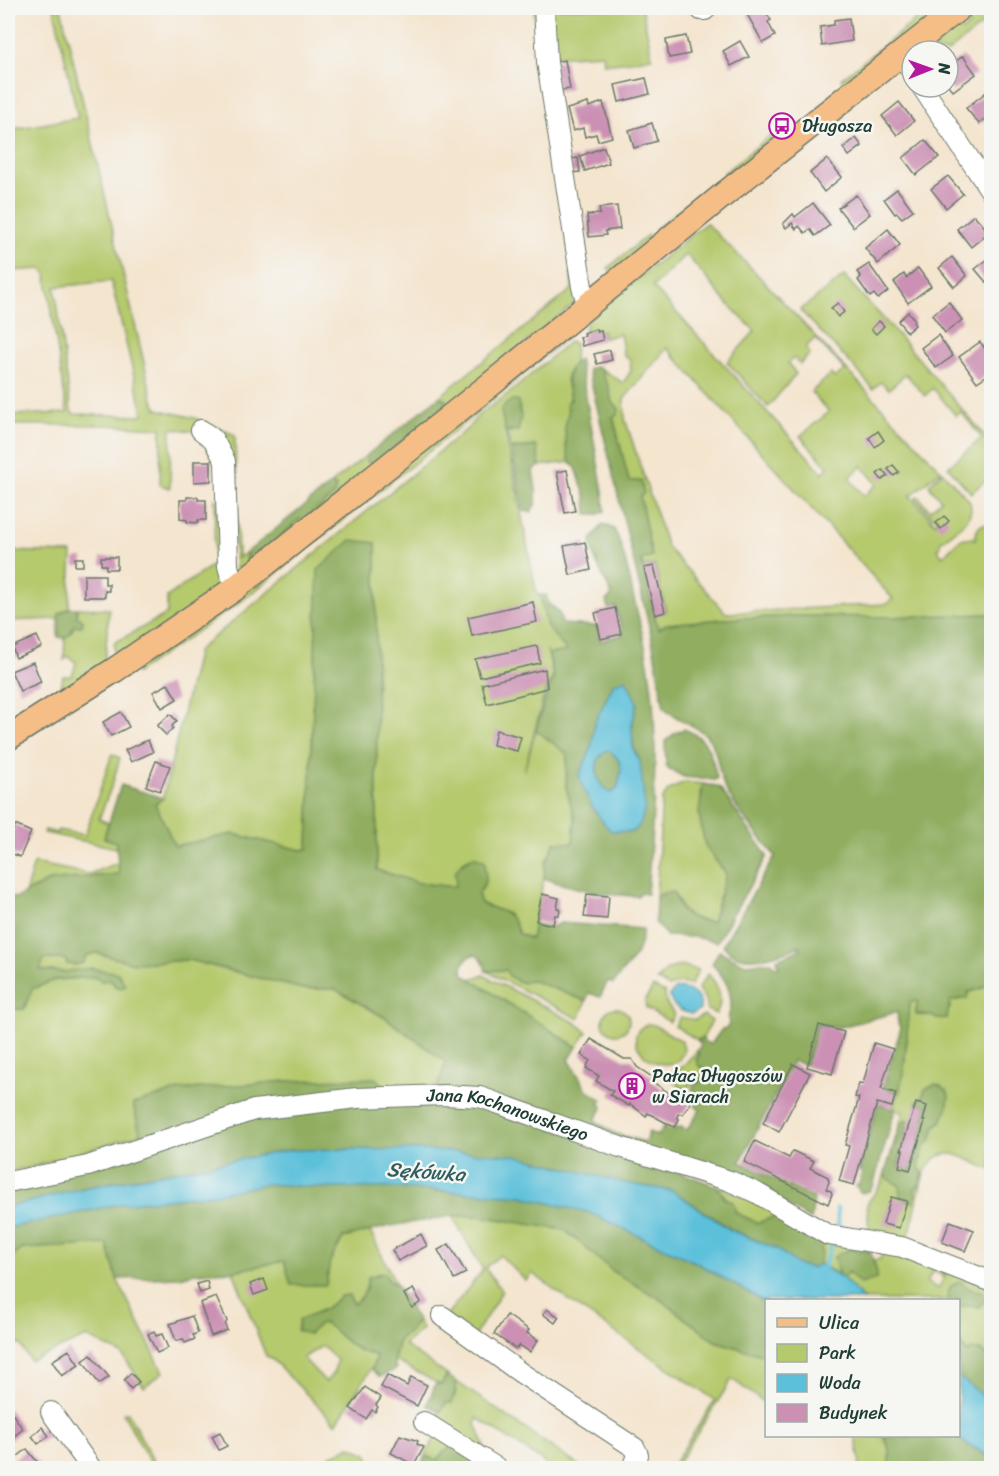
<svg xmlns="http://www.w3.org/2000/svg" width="999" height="1476" font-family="Sriracha,sans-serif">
<rect width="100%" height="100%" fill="#f6f6f2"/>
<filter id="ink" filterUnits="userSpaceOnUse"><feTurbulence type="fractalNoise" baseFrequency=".0167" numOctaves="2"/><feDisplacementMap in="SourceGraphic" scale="12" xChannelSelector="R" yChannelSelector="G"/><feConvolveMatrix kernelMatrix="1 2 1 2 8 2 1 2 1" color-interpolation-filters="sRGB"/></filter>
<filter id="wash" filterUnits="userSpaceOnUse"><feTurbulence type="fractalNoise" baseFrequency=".008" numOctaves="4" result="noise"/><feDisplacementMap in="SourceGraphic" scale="24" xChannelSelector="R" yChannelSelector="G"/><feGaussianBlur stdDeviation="1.35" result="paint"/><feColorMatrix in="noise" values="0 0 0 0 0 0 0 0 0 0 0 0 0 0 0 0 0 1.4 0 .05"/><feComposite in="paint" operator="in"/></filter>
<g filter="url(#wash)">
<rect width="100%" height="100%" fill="#f4e5cf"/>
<g fill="#b5c96d" stroke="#6a8350" stroke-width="1.5" fill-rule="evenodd">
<path d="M 54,8 L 61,8 L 152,397 L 157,409 L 195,418 L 235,435 L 238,558 L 246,553 L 247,563 L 275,542 L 298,520 L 306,519 L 336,486 L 331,484 L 367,455 L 367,461 C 389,447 436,422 446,400 L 439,397 L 572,289 L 570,257 L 533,8 L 539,8 L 580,299 L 237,579 L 230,489 L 198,432 L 171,428 L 170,488 L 160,485 L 161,428 L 103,425 L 8,425 L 8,415 L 67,413 L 46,273 L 42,269 L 10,271 L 8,260 L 8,130 L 78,118 ZM 111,281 L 143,413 L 140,416 L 74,414 L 71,411 L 55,287 Z"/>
<path d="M 548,8 L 642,8 L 652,57 L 631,61 L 604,64 L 603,54 L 550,57 Z"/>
<path d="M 931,8 L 944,8 L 845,85 L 841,79 Z"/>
<path d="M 985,8 L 991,8 L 991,18 L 948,52 L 921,51 L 959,28 L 962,31 L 969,25 L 967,22 Z"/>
<path d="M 775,132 L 775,136 L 761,155 L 728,181 L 724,173 Z"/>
<path d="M 714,182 L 717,187 L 663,233 L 658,227 Z"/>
<path d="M 706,223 L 754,271 L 969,500 C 978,519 953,532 940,542 L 941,545 L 938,550 L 943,556 C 955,546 958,534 975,539 L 977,530 L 981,525 L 991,524 L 991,614 L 887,617 L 797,616 L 724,619 L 667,624 L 658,630 L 654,615 L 666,612 L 655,565 L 643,567 L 641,559 L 652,557 L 640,497 L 633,482 L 629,482 L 613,416 L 609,388 L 600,368 L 623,383 L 631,371 L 630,360 L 624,356 L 620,334 L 604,338 L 602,331 L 597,332 L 596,329 L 584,332 L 587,320 ZM 686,254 L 727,303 L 755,331 L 727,362 L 768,407 L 796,374 L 788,363 L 794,358 L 800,364 L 810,354 L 806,347 L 815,338 L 845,370 L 834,378 L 831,374 L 811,392 L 829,412 L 800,436 L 828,467 L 823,473 L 653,287 ZM 667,348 L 893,599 L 886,604 L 726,613 L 667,547 L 625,419 L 624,399 ZM 862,466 L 877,484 L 864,496 L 849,478 ZM 940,471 L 941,473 L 929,485 L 941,500 L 930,510 L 918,496 L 915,498 L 933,517 L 935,516 L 938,519 L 935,523 L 910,496 Z"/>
<path d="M 648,235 L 652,242 L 612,274 L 608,268 Z"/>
<path d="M 844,276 L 893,329 L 991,443 L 991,476 L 971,493 L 948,467 L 982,438 L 961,412 L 956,416 L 933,388 L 925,396 L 906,374 L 889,389 L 881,382 L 873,389 L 855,368 L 800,310 Z"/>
<path d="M 568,336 L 482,409 L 242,601 L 136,673 L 135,665 Z"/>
<path d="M 570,341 L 575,344 L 574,363 L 568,372 L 566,380 L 570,399 L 567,402 L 568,414 L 565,429 L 570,462 L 540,466 L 536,446 L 511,449 L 506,430 L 511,432 L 501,410 L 537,595 L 540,595 C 543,619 553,634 568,651 L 549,654 L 547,649 L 553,677 L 545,692 L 524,771 L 536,730 L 567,754 L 566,787 L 575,819 L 573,844 L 555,842 L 545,864 L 544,878 L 531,939 L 518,934 L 515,923 L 481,903 L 478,895 L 484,886 L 485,861 L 474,856 C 459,860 459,872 456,884 L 453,887 L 419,883 L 377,870 L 376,543 L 318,570 L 308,849 L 301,850 L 233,834 L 175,846 L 155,804 L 163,798 L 198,650 L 467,429 L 478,416 L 513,390 Z"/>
<path d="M 215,499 L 218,500 L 226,583 L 119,660 L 114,652 L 114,643 L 167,614 L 167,597 L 214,564 Z"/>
<path d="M 8,551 L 72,553 L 69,608 L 59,614 L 58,619 L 8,621 Z"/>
<path d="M 77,608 L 109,609 L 105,658 L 109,666 L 66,693 L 61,687 L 63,676 L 72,676 L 76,663 L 68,656 L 64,660 L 65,638 L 72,631 Z"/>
<path d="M 112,754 L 120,758 L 113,782 L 99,819 L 108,823 L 104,838 L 116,842 L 117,848 L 44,833 L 45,830 L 57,833 L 58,830 L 85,835 Z"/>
<path d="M 684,782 L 703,784 L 701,792 L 705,846 L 726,874 L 712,923 C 697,919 682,918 678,900 L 663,893 L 656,898 L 662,799 L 668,791 Z"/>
<path d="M 119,862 L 119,874 L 49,881 L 25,893 L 34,863 L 89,874 Z"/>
<path d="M 96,953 L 134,963 L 189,960 L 303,989 L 335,989 L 384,1017 L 446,1062 L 437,1088 L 394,1092 L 287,1081 L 179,1090 L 141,1134 L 29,1168 L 8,1171 L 8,1009 L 24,1009 L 32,989 L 55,980 L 94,977 L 102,981 L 118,973 L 39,971 L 44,959 L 66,959 Z"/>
<path d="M 681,965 L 698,970 L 691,985 L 680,983 L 668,987 L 657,980 L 667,970 Z"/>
<path d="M 506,970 L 586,1001 L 579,1019 L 486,971 Z"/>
<path d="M 708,974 C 719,985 724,1000 716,1014 L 707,1010 L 706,1000 L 698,989 Z"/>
<path d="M 483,975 L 576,1023 L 587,1032 L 577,1047 L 470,979 Z"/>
<path d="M 991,982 L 991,1170 C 981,1166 962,1155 952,1154 C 919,1152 920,1197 913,1220 C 911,1228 910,1236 903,1241 L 872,1237 L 869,1230 L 867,1204 L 882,1183 L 903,1113 L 893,1108 L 904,1068 L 910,1001 L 917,1000 L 916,1015 L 933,1016 L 950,1009 L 950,1001 L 967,998 L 968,992 L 980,989 Z"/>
<path d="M 653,987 L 665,993 L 666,1003 L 674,1014 L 670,1022 L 646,1008 L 645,1001 Z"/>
<circle cx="616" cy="1021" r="13"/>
<path d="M 704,1015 L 712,1021 L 703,1038 L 697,1040 L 675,1026 L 680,1017 L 695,1020 Z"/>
<path d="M 648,1024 L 654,1025 L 682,1041 L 684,1050 L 679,1060 C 651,1077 617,1034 648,1024 Z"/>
<path d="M 697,1051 L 699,1066 L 705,1069 L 700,1079 L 684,1089 L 665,1076 L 681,1068 Z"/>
<path d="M 717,1186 L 869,1248 L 871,1253 L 864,1250 L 834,1257 L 838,1274 L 819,1264 L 822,1251 L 807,1233 L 800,1232 L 776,1216 L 758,1223 L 736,1213 C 734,1205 722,1194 717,1186 Z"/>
<path d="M 452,1216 L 479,1216 L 565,1230 L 615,1273 L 657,1297 L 715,1341 L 766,1356 L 766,1404 L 732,1379 L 675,1468 L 671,1468 L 715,1400 L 575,1305 L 532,1273 L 526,1281 L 500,1255 L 485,1268 L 502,1291 L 474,1337 L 441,1322 L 483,1270 Z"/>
<path d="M 370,1231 L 397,1286 L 379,1273 L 368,1277 C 367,1290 364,1297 353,1304 L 341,1296 L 325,1309 L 299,1320 L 297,1331 L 317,1326 L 322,1322 C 345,1331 346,1352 376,1354 L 373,1366 L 336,1424 L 271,1358 L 266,1356 L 233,1271 L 285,1261 L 330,1261 L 343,1238 ZM 322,1346 L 337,1360 L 334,1372 L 326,1382 L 303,1358 Z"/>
<path d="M 108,1244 L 117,1279 L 163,1372 L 144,1387 L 122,1354 L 87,1337 L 30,1361 L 20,1344 L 8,1347 L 8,1259 L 23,1249 Z"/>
<path d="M 881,1250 L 946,1271 L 943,1276 L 933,1271 L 927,1282 L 938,1289 L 947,1272 L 991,1286 L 991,1359 L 983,1352 L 972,1349 L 968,1353 C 953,1342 959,1318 958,1300 L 864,1300 L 843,1278 L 847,1272 L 865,1281 L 876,1279 L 874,1260 L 880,1259 L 882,1255 Z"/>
<path d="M 417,1321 L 422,1329 L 404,1345 L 447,1375 L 441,1385 L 394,1360 L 399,1339 L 410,1331 Z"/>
<path d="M 457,1382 L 582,1468 L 553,1468 L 477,1418 L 476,1424 L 489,1458 L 433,1423 L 446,1403 L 455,1396 Z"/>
<path d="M 128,1412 L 157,1468 L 153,1468 L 123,1413 Z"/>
<path d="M 438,1432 L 457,1445 L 438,1460 L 425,1456 Z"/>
<path d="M 855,1436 L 883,1436 C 890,1446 892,1457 886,1468 L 858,1468 L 860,1461 Z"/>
<path d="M 350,1446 L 367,1454 L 375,1468 L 309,1468 Z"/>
</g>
<g fill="#90ad60" stroke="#58754a" stroke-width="1.5" fill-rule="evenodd">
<path d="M 579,359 L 603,491 L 605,511 L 599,514 L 587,514 L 586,498 L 576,468 L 570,462 L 566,447 L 565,428 L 568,414 L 567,402 L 571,400 C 567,383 564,370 579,359 Z"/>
<path d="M 594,367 L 600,368 L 609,388 L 612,403 L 616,405 L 619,409 L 618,415 L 613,417 L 629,481 L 641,481 L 644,493 L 640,497 L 652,557 L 641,560 L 658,629 L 667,624 L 724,619 L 797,616 L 887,617 L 991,614 L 991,982 L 980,989 L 968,992 L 967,998 L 950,1001 L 947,1018 L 936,1019 L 933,1016 L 916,1014 L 917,1001 L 910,1002 L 904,1068 L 899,1093 L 883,1088 L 901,1028 L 898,1024 L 897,1012 L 837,1028 L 818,1024 L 806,1065 L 793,1061 L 740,1162 L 814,1199 L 811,1220 L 783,1203 L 437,1088 L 446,1062 L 384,1017 L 335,989 L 303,989 L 189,960 L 134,963 L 96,953 L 87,955 L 83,963 L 75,965 L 67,964 L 65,959 L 44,959 L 40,970 L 63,972 L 91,968 L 118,973 L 125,985 L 122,988 L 115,986 L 111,980 L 102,981 L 94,977 L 55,980 L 32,989 L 24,1009 L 8,1009 L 8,896 L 16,898 L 49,881 L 119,874 L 116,842 L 104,838 L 121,785 L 163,798 L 155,804 L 175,846 L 233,834 L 301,850 L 308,849 L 318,570 L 351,540 L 376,543 L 377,870 L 419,883 L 453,887 L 456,884 L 455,872 L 461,864 L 474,856 L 485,861 L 486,880 L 478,895 L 481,903 C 503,915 509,905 519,934 L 531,939 L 534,924 L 553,927 L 560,923 L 643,929 C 639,960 630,960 613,984 L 608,981 L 600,997 L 589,993 L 586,1001 L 537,982 L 529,980 L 522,983 L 510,977 L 506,970 L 486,971 C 485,966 483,960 479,957 C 471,951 463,961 462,969 L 464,975 L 577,1047 L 569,1060 L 587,1090 L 602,1100 L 599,1104 L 603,1107 L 595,1120 L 614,1133 L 645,1142 L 649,1132 L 658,1136 L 664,1126 L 670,1130 L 681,1127 L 687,1130 L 700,1110 L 695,1106 L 692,1088 L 701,1080 L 706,1070 L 699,1066 L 696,1060 L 699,1055 L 697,1051 L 701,1044 L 697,1040 L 703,1038 L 704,1042 L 711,1044 L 722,1029 L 726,1028 L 729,1025 C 728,1019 728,1017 730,1011 C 734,992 725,978 712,964 L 719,951 L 745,964 L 767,962 L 771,962 L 774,967 L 779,966 L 777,959 L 801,949 L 800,946 C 777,955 741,969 723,945 L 775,856 C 761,838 730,803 723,783 C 717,768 719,753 709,739 C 698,724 676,722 664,707 L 651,634 L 588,369 Z"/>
<path d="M 439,397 L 446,400 L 446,405 L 442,409 L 372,465 L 367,461 L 367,455 Z"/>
<path d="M 512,400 L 518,401 L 521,417 L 518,431 L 505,430 L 501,410 L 505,405 Z"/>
<path d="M 536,446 L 540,466 L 533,470 C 534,483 541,501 531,512 L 523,511 L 511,449 Z"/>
<path d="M 331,484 L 336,486 L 334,495 L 306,519 L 298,520 L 275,542 L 248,564 L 246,553 Z"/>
<path d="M 603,524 L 614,529 C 624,549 628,573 633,595 C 642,630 650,666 653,702 C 658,766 652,831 647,894 L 639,893 L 638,896 C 607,895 574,889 544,878 L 545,864 L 555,842 L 573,843 L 575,819 L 566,787 L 567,754 L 536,730 L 547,693 L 554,678 L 549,654 L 567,651 L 547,627 L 540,595 L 546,595 L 549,605 C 559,609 560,614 562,624 L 597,626 L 600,641 L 623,635 L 616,607 L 608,608 L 606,601 L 612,595 C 604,577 593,561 591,540 ZM 614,683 L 637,703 C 632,725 628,741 640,761 L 611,831 L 579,776 L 591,749 L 595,722 Z"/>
<path d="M 69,608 L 77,608 L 77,616 L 83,620 L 82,626 L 74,626 L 70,634 L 65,638 L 58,637 L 59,614 Z"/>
<path d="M 684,729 C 709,739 710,750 716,774 L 717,778 L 715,780 L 684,777 L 666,767 L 665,741 L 675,733 Z"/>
<path d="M 608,750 C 625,761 622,771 617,789 L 610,793 C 594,783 591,760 608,750 Z"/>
<path d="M 703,784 L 717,786 L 720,788 L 767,856 L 735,911 L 731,914 L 731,918 L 717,942 L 694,937 L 667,936 L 655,922 L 656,898 L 663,893 L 673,892 C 677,898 678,905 681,910 C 689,919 702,921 712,922 L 726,874 L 705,846 L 699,814 Z"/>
<path d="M 375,1078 L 405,1101 L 480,1101 L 717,1186 L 725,1199 L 733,1202 L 736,1213 L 758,1223 L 776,1216 L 800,1232 L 820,1239 L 822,1251 L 819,1264 L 813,1268 L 798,1266 L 777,1249 L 732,1230 L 673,1191 L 422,1150 L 290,1150 L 88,1187 L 8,1207 L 8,1184 L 144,1150 L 133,1104 L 179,1090 L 287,1081 Z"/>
<path d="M 935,1084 L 940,1086 L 947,1091 L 949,1096 L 947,1109 L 942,1121 L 935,1126 L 931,1141 L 924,1146 L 919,1167 L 923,1173 L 920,1185 L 915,1188 L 916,1195 L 913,1202 L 900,1197 L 900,1186 L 885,1177 L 885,1173 L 901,1125 L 907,1119 L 908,1120 L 898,1167 L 911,1170 L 919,1144 L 927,1106 L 916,1102 L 922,1098 L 925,1089 Z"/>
<path d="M 878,1104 L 895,1110 L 873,1186 L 869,1191 L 861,1193 L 856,1186 L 859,1184 L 862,1172 L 859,1171 Z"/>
<path d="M 266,1184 L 330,1188 L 396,1188 L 521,1196 L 590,1213 L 697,1263 L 766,1303 L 766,1356 L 715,1341 L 657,1297 L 615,1273 L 565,1230 L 479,1216 L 452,1216 L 390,1226 L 343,1238 L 330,1261 L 326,1285 L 291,1285 L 284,1261 L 232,1271 L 195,1273 L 180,1277 L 117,1279 L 107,1244 L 23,1249 L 8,1259 L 8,1228 L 120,1204 L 215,1194 Z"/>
<path d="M 852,1249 L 871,1253 L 877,1273 L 876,1279 L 860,1284 L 848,1272 L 843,1278 L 840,1278 L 834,1257 L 840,1253 Z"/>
<path d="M 385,1273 L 389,1281 L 397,1286 L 417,1321 L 410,1331 L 399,1339 L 394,1360 L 396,1369 L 380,1377 L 372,1369 L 376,1355 C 351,1352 345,1338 326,1324 L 321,1323 L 309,1334 L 297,1331 L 299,1320 L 325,1309 L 341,1296 L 349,1295 L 353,1304 C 364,1298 367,1289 368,1277 Z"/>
<path d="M 960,1281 L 970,1289 L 984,1292 L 986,1297 L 980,1307 L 967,1305 L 959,1307 L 958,1300 L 948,1300 L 947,1295 L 951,1286 Z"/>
<path d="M 958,1343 L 968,1353 L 972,1349 L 983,1352 L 991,1359 L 991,1402 L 959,1377 Z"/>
<path d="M 447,1375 L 457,1382 L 452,1403 L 446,1403 L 440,1411 L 427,1405 L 436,1383 L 441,1385 Z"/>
<path d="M 883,1436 L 954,1436 L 991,1458 L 991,1468 L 886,1468 C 892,1457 890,1446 883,1436 Z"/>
<path d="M 457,1445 L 484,1463 L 479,1468 L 424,1468 L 421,1465 L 425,1456 L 438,1460 L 443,1452 Z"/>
</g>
<g fill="#5cc0da" stroke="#3e7e87" stroke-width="1.5" fill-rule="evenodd">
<path d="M 626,679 L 637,703 L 632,725 L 633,749 L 640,761 L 645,808 L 640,825 L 633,832 L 611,831 C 595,815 586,798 579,776 L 591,749 L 595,722 L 614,683 ZM 608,750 C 625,761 622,771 617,789 L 610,793 C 594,783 591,759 608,750 Z"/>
<path d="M 675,989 C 686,987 695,992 700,1002 L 700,1010 L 692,1014 C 681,1012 670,1006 670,995 Z"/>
<path d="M 345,1149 L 422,1150 L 515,1155 L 625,1183 L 673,1191 L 731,1230 L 777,1249 L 798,1265 L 812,1268 L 819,1264 L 843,1278 L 864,1300 L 766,1300 L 766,1303 L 697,1263 L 590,1213 L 521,1196 L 396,1188 L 330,1188 L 266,1184 L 215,1194 L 120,1204 L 8,1228 L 8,1207 L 88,1187 L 290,1150 Z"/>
<path d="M 959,1377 L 991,1402 L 991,1458 L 954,1436 L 958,1436 Z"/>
</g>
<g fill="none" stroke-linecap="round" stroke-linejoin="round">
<g stroke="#5cc0da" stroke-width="4">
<path d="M 837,1208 L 839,1231"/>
<path d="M 823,1269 L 832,1243"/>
</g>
</g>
<g id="blocks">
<g fill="#cb90b4">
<path d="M 759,8 L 762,12 L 765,11 L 771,20 L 768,22 L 775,36 L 763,43 L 747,14 Z"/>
<path d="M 849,18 L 852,41 L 822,46 L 820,27 L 834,25 L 834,20 Z"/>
<path d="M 686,36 L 690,54 L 669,58 L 666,40 Z"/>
<path d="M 740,41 L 749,57 L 731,66 L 723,51 Z"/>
<path d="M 963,56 L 976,74 L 953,91 L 948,85 L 948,67 Z"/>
<path d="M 565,60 L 570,89 L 558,91 L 553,62 Z"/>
<path d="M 646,78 L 650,94 L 619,102 L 615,85 Z"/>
<path d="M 989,90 L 992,93 L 992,114 L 979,124 L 966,108 Z"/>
<path d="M 603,102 L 612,137 L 598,141 L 596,134 L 585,137 L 583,128 L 573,131 L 567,109 L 588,103 L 589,107 Z"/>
<path d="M 899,102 L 914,121 L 897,135 L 882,116 Z"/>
<path d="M 652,123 L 657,141 L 634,148 L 629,130 Z"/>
<path d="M 856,138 L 862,146 L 849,156 L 843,148 Z"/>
<path d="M 925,140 L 939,157 L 916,175 L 903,158 Z"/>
<path d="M 604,147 L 609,163 L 585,171 L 580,156 Z"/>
<path d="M 578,158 L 580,172 L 572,173 L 570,159 Z"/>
<path d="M 827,159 L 842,177 L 824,192 L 810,173 Z"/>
<path d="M 948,176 L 963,194 L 946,208 L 931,189 Z"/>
<path d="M 897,189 L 913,210 L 902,218 L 897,213 L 895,214 L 884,199 Z"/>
<path d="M 856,195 L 870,214 L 853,227 L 838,208 Z"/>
<path d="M 813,203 L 830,225 L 815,236 L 810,229 L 805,233 L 799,226 L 796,229 L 792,223 L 786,228 L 783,224 L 793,214 L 795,217 Z"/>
<path d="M 617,206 L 620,229 L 605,231 L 606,235 L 589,237 L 587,215 L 600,214 L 599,208 Z"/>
<path d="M 974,215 L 989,232 L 971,247 L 957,229 Z"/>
<path d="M 888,229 L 900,245 L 878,264 L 865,248 Z"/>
<path d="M 992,256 L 992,289 L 975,269 Z"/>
<path d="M 952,257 L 967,276 L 954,287 L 939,268 Z"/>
<path d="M 869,264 L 888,291 L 878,299 L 874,294 L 870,297 L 858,280 L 861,277 L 857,272 Z"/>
<path d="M 918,268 L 931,286 L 908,303 L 894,282 L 904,274 L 906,278 Z"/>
<path d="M 949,302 L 962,320 L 945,333 L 932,315 Z"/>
<path d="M 838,303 L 844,312 L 838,317 L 831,308 Z"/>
<path d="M 908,312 L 915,320 L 913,322 L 915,325 L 907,332 L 898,321 Z"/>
<path d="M 879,321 L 884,326 L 876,334 L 871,329 Z"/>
<path d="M 596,329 L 597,332 L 601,331 L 603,340 L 582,346 L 580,337 L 585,336 L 584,333 Z"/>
<path d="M 938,335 L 953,356 L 936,368 L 921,348 Z"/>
<path d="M 980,342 L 992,357 L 992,372 L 977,382 L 959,357 Z"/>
<path d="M 610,350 L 612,360 L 597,364 L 594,354 Z"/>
<path d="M 878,431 L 884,440 L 875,447 L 869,438 Z"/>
<path d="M 194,461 L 211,461 L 211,481 L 194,482 Z"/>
<path d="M 893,465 L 899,472 L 894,476 L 888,469 Z"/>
<path d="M 567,470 L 575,511 L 565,513 L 557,472 Z"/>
<path d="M 883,470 L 888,476 L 882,480 L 877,474 Z"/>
<path d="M 187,497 L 198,497 L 198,500 L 206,500 L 206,520 L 198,520 L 198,523 L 187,522 L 187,520 L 180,519 L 180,500 L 187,500 Z"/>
<path d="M 944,516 L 949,521 L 941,529 L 936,523 Z"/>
<path d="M 585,542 L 591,570 L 570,575 L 564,546 Z"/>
<path d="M 101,557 L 117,557 L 117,569 L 106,569 L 106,565 L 101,565 Z"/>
<rect x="75" y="558" width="8" height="8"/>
<path d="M 654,566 L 665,612 L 655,615 L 644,568 Z"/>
<path d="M 84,575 L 105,575 L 105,584 L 109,584 L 109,591 L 105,591 L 105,597 L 84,597 Z"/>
<path d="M 533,602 L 537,622 L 472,636 L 468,617 Z"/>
<path d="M 615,608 L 621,634 L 601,639 L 595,613 Z"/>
<path d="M 37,636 L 42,647 L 16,658 L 12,647 Z"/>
<path d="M 537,646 L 540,663 L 480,677 L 475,659 Z"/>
<path d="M 33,662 L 41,682 L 20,691 L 11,671 Z"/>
<path d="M 545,669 L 547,688 L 487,704 L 482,684 Z"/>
<path d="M 168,684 L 177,699 L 162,708 L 153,692 Z"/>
<path d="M 121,712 L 129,727 L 111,736 L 103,722 Z"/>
<path d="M 170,714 L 177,721 L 172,726 L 173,728 L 166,735 L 157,726 Z"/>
<path d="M 496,730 L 521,737 L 517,751 L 493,745 Z"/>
<path d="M 148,740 L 153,752 L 131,762 L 125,750 Z"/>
<path d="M 156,761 L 170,766 L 160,791 L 146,786 Z"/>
<path d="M 15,825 L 31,832 L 20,857 L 8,852 L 8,844 Z"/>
<path d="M 542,894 L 559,898 L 557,908 L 560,909 L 559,915 L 555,915 L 553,925 L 536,921 Z"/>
<path d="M 587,894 L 609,896 L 607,919 L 584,917 Z"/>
<path d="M 819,1025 L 844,1032 L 832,1074 L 807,1067 Z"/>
<path d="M 591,1039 L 624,1059 L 632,1059 L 637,1067 L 652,1077 L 650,1080 L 672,1095 L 678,1093 L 689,1100 L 690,1104 L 683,1114 L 678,1114 L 677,1117 L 679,1119 L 677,1124 L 674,1127 L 648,1113 L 646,1116 L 630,1104 L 629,1106 L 610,1095 L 613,1091 L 596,1081 L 599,1076 L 586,1068 L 590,1060 L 581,1055 Z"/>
<path d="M 874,1043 L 893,1049 L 881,1089 L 896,1093 L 892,1107 L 877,1103 L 854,1185 L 839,1181 L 849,1146 L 845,1145 L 859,1098 L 855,1097 L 859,1083 L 863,1084 Z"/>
<path d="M 793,1064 L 810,1073 L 779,1132 L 763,1123 Z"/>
<path d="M 916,1103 L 927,1106 L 923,1121 L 925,1121 L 910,1170 L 899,1167 L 903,1150 L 901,1150 Z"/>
<path d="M 755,1141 L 789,1158 L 793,1151 L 814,1161 L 810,1168 L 828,1177 L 829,1182 L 826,1189 L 831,1191 L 832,1194 L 828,1204 L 744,1162 Z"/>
<path d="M 891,1197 L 907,1201 L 899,1228 L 883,1224 Z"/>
<path d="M 950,1221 L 974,1230 L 965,1251 L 942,1242 Z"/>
<path d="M 421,1234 L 427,1246 L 398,1261 L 392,1250 Z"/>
<path d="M 449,1244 L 466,1273 L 454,1279 L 438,1250 Z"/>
<path d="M 264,1279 L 268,1290 L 254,1295 L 250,1284 Z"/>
<path d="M 207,1281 L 209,1290 L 200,1293 L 197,1284 Z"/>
<path d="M 413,1289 L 421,1302 L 412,1308 L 404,1294 Z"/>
<path d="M 216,1297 L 227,1321 L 225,1325 L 227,1330 L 211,1336 L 200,1303 Z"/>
<path d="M 547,1309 L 559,1317 L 555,1323 L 543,1314 Z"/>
<path d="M 507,1315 L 529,1330 L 527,1333 L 538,1340 L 530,1352 L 519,1345 L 516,1349 L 494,1334 Z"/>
<path d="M 192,1316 L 198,1333 L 193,1335 L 195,1339 L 185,1343 L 183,1339 L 176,1341 L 170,1324 Z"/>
<path d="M 154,1331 L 156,1336 L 162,1334 L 168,1348 L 157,1353 L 148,1334 Z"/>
<path d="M 69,1350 L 79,1365 L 62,1376 L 52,1361 Z"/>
<path d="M 91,1355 L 109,1377 L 99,1384 L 83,1361 Z"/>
<path d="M 131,1373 L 139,1382 L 131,1389 L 124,1380 Z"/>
<path d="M 387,1375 L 407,1386 L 411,1377 L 427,1385 L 417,1406 L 381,1387 Z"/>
<path d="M 365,1387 L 381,1398 L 376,1405 L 378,1407 L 375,1412 L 372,1410 L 366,1419 L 350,1408 Z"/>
<path d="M 9,1409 L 23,1429 L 8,1441 L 8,1410 Z"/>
<path d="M 42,1427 L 49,1436 L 38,1444 L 32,1436 Z"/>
<path d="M 220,1432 L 227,1446 L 219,1450 L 212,1436 Z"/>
<path d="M 400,1435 L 418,1441 L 417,1444 L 424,1447 L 414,1465 L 391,1453 Z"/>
<path d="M 27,1449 L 42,1468 L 18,1468 L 12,1461 Z"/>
</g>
</g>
</g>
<g filter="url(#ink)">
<use href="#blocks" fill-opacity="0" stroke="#6a786a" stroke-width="1.5"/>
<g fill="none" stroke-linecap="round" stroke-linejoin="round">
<g stroke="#6a786a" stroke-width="22">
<g id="minor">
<path d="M 544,8 L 547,62 L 582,287 L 588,306"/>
<path d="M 701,10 L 705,10"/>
<path d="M 901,54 L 912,71"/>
<path d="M 922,87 L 992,193"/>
<path d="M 201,430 L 213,439 L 225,461 L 228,566 L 234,589"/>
<path id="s1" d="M 8,1182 L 88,1166 L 254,1110 L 357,1098 L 445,1095 L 480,1097 L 620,1147 L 730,1181 L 757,1193 L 828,1235 L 902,1247 L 992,1282"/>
<path d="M 442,1316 L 521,1373 L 635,1448 L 638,1455 L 633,1468"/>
<path d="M 51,1412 L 91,1468"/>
<path d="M 424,1422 L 497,1468"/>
</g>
</g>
<g stroke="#6a786a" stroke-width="27">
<path id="major" d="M 8,738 L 113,671 L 234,589 L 491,384 L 727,192 L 959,8"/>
</g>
<use href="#minor" stroke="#fff" stroke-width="20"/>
<use href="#major" stroke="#f6be87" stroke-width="24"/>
</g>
</g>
<defs>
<g id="bus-ring" transform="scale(1.35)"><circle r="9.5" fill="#f6f6f2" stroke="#b5179e" stroke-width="1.5"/><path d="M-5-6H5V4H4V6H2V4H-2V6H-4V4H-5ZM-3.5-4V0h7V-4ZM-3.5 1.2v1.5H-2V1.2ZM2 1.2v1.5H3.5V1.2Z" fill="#b5179e"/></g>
<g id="building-ring" transform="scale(1.35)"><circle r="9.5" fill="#f6f6f2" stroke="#b5179e" stroke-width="1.5"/><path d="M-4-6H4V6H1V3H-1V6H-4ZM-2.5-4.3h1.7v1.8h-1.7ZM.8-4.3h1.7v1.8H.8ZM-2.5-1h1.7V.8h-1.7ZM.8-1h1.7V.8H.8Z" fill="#b5179e"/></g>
</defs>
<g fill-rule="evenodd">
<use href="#bus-ring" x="782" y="126"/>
<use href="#building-ring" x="632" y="1086"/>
</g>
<g text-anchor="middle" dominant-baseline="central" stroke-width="5" stroke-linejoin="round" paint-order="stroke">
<g font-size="18" fill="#1f3d34" stroke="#f6f6f2" text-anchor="start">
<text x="802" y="126">Długosza</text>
<text x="652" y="1076">Pałac Długoszów<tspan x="652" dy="21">w Siarach</tspan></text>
</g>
<g font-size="18" fill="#1f3d34" stroke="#f6f6f2">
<text stroke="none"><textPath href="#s1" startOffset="514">Jana Kochanowskiego</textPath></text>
</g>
<g font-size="20" font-style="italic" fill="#2e5e5e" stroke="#f6f6f2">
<text transform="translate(426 1172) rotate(4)">Sękówka</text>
</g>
</g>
<rect width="999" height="1476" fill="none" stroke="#f6f6f2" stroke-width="30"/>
<rect x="765" y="1299" width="195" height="138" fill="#f6f6f2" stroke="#a0aca6" stroke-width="1.5"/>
<rect x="777" y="1318" width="30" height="9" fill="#f6be87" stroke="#a0aca6" stroke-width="1.5"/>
<text x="819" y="1329" font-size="18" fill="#1f3d34">Ulica</text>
<rect x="777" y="1344" width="30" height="18" fill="#b5c96d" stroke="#a0aca6" stroke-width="1.5"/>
<text x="819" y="1359" font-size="18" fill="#1f3d34">Park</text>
<rect x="777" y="1374" width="30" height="18" fill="#5cc0da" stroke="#a0aca6" stroke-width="1.5"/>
<text x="819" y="1389" font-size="18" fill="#1f3d34">Woda</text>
<rect x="777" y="1404" width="30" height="18" fill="#cb90b4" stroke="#a0aca6" stroke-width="1.5"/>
<text x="819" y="1419" font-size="18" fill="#1f3d34">Budynek</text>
<g transform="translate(930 69) rotate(89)"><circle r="28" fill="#f6f6f2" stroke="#a0aca6" stroke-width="1.5"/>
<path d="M0-4.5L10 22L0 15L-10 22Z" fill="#b5179e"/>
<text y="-9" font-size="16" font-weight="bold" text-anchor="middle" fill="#1f3d34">N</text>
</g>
</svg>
